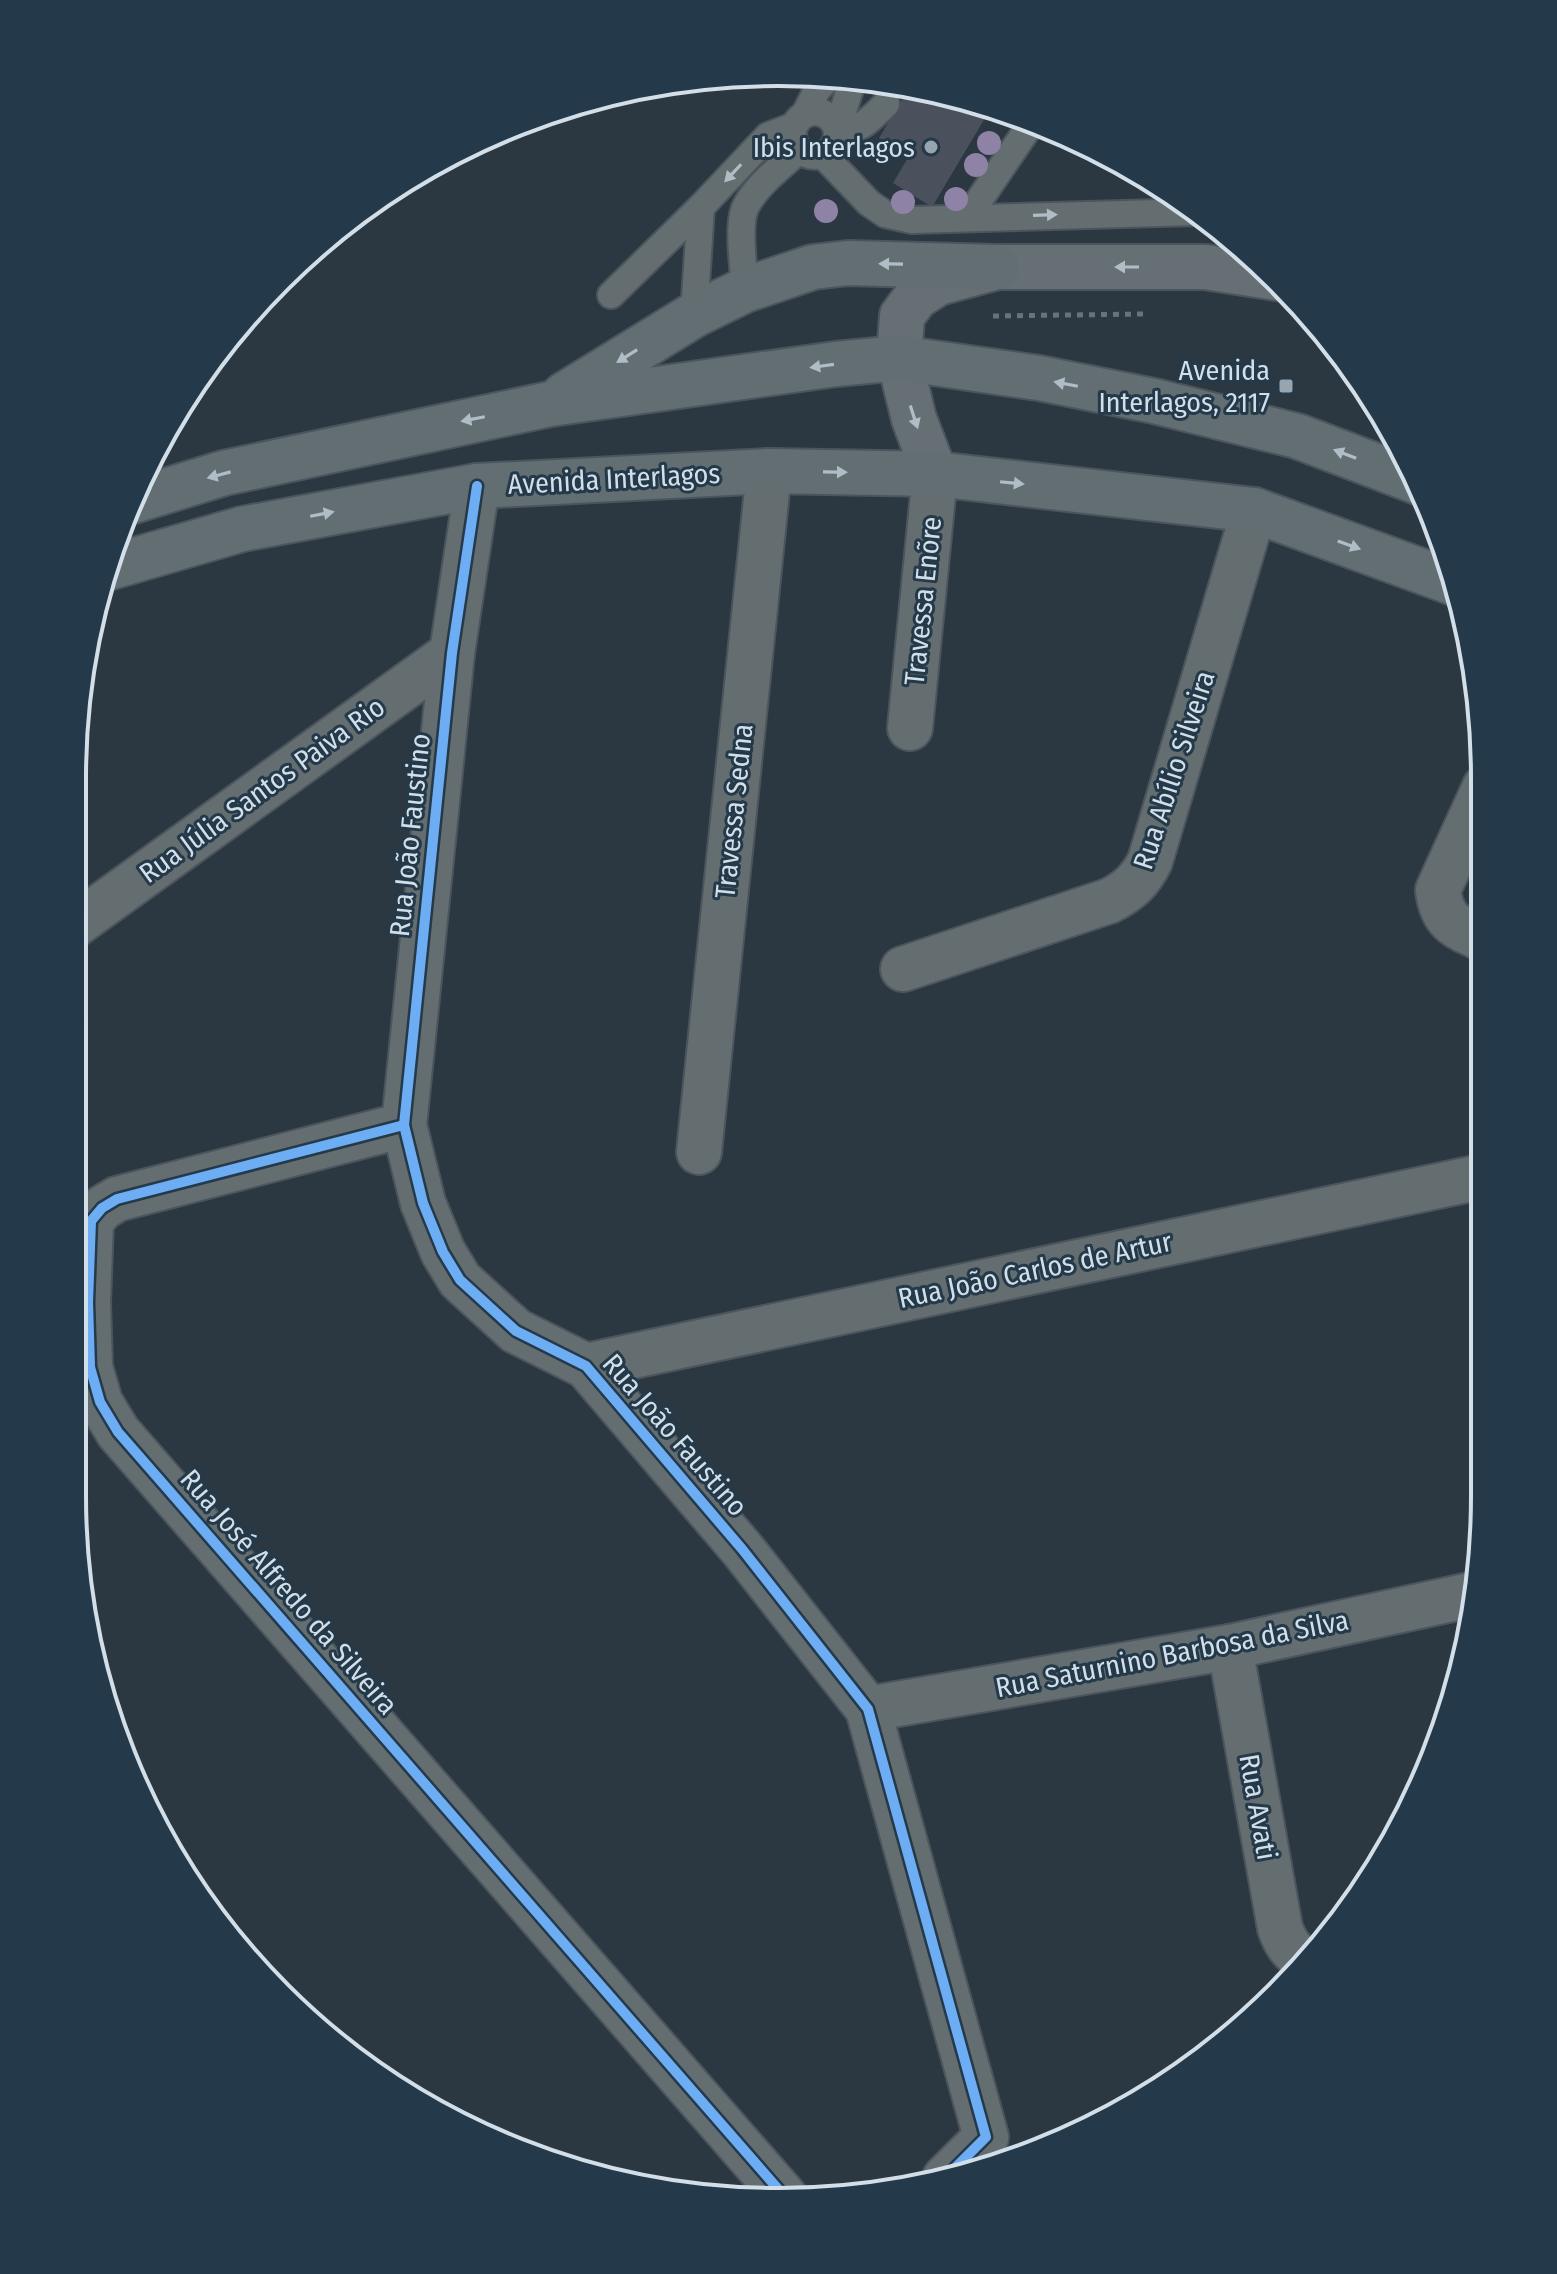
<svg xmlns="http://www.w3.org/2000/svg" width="1557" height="2274" font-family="'Fira Sans Condensed',sans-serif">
<rect width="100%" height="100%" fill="#2c3841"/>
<path fill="#4a515c" d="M 911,85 L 991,108 L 932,207 L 893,183 L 909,156 L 879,138 Z"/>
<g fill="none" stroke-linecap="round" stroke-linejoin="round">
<g stroke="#4c555e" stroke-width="30">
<g id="lane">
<path d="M 853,79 L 837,131 C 863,130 868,121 886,104"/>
<circle cx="815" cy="134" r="22"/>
<path d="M 806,112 L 817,90 L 829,77"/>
<path d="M 823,155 L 869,203 L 885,214 L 912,220 L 1196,212"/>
<path d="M 967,218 L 1033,121"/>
<path d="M 745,290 C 744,269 736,221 747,204 C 759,183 782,166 799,150"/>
<path d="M 611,295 L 701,207"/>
<path d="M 694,315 L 701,207 L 768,136 L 794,126"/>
</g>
</g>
<g stroke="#4c555e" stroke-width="48">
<g id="street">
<path d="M 477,486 L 452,653 L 404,1125 L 423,1203 L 443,1252 L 460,1280 L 516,1331 L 586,1366 L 742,1549 L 868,1709 L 986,2137 L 945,2178"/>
<path d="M 910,728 L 935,474"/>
<path d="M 1485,787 L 1438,890 C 1442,923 1457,927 1485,940"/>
<path d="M 72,927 L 452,653"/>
<path d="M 903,969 L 1109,901 C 1129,891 1140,881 1150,861 L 1254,510"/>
<path d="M 404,1125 L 117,1199 L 102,1208 L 91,1221 L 88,1302 L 90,1367 L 100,1402 L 118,1432 L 785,2197"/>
<path d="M 699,1152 L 769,471"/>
<path d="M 586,1366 L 1485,1176"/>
<path d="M 1230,1647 L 1280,1928 C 1285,1942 1291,1952 1304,1959"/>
<path d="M 868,1709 L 1230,1647 L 1475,1594"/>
</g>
</g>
<g stroke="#4c555e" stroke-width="48">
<path id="secondary" d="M 935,474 L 914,419 L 899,358 L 902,316 L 916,297 L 938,283 L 997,267 L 1205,267 L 1277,278"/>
</g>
<g stroke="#4c555e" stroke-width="48">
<g id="primary">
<path d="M 564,395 L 694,315 L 745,290 L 813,267 L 848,263 L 997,267"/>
<path d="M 133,501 L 224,473 L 550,404 L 836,364 L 899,358 L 1039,378 L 1154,401 L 1297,436 L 1418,482"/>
<path d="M 111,567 L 242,529 L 477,486 L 769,471 L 935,474 L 1254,510 L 1454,583"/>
</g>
</g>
<g stroke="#697276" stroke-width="5" stroke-dasharray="6 6" stroke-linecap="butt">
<path d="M 993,316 L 1143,314"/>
<path d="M 1296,317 L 1311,319"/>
</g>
<use href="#lane" stroke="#646e71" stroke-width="26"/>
<use href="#street" stroke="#646e71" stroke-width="44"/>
<use href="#secondary" stroke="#656f74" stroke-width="44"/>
<use href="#primary" stroke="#636e73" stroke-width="44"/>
<g stroke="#243949" stroke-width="15">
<g id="cycleway">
<path d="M 477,486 L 452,653 L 404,1125 L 423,1203 L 443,1252 L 460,1280 L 516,1331 L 586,1366 L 742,1549 L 868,1709 L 986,2137 L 945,2178"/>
<path d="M 404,1125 L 117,1199 L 102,1208 L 91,1221 L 88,1302 L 90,1367 L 100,1402 L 118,1432 L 785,2197"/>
</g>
</g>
<use href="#cycleway" stroke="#6dadf4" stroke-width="10"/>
</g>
<g fill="#8e82a7">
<circle cx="989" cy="143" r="12"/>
<circle cx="976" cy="165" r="12"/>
<circle cx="956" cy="199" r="12"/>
<circle cx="903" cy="202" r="12"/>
<circle cx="826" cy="211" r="12"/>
</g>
<defs><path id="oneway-solid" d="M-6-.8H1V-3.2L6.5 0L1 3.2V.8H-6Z" transform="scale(2)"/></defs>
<g fill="#b1bdc5">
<use href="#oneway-solid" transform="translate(733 173) rotate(133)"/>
<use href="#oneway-solid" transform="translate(1045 215) rotate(-2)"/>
</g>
<g fill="#b1bdc6">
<use href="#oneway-solid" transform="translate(891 264) rotate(-179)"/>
<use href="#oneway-solid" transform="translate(1127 267) rotate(180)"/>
<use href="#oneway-solid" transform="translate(627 356) rotate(148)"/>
<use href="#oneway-solid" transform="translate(822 366) rotate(172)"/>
<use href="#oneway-solid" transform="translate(1066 384) rotate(-169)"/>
<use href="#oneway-solid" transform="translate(914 417) rotate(72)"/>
<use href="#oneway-solid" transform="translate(473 419) rotate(169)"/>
<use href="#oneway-solid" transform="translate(1345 454) rotate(-159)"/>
<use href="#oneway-solid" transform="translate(835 472) rotate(1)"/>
<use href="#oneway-solid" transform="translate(219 475) rotate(165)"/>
<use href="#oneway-solid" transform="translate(1012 483) rotate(6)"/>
<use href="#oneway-solid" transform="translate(322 514) rotate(-11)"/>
<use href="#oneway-solid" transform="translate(1349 545) rotate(20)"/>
</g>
<g fill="#98a5ae" stroke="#243949" stroke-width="3">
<circle cx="931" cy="147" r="8"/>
<rect x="1278" y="378" width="16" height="16" rx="4"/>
</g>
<g text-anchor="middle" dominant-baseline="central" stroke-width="6" stroke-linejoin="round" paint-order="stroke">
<g font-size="28" fill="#d2dfe9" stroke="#243949" text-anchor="end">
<text x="915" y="147">Ibis Interlagos</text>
<text x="1270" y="370">Avenida<tspan x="1270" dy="32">Interlagos, 2117</tspan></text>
</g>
<g font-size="28" fill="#d2dfe9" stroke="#243949">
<text transform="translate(614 479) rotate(-3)">Avenida Interlagos</text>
<text transform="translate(923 601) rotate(-84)">Travessa Enõre</text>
<text transform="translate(1174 770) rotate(-72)">Rua Abílio Silveira</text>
<text transform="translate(262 790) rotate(-36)">Rua Júlia Santos Paiva Rio</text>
<text transform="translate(734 811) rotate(-84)">Travessa Sedna</text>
<text transform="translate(410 835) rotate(-84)">Rua João Faustino</text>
<text transform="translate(1035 1270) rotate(-12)">Rua João Carlos de Artur</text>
<text transform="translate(675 1435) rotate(49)">Rua João Faustino</text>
<text transform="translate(289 1592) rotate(49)">Rua José Alfredo da Silveira</text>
<text transform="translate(1172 1654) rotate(-11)">Rua Saturnino Barbosa da Silva</text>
<text transform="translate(1258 1807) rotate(80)">Rua Avati</text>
</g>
</g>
<path d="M0 0H1557V2274H0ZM778 86H779A692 692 0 0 1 1471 778V1496A692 692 0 0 1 779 2188H778A692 692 0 0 1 86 1496V778A692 692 0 0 1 778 86Z" fill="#243949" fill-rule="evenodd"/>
<path fill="none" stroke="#d2dfe9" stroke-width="4" d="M778 86H779A692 692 0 0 1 1471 778V1496A692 692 0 0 1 779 2188H778A692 692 0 0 1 86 1496V778A692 692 0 0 1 778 86Z"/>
</svg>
